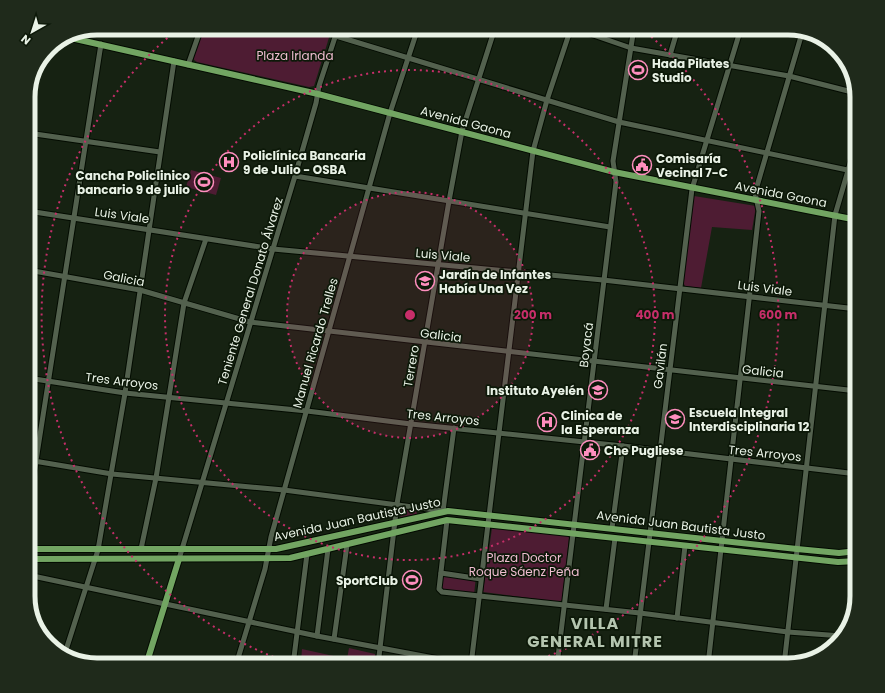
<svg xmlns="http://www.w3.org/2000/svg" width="885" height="693" font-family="Poppins,sans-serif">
<rect width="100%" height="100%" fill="#162212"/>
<g fill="#4e1c33">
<path d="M 204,28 L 332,28 L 314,86 L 309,87 L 197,62 L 193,59 Z"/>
<path d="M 191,170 L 221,178 L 216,195 L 186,187 Z"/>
<path d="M 694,196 L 756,206 L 752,230 L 712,227 L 701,288 L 685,286 L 683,282 Z"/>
<path d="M 403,509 L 416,510 L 417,514 L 401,517 L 400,516 L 401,510 Z"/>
<path d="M 492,528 L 567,535 L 569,538 L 562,600 L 560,602 L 483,592 Z"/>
<path d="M 442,572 L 476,576 L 474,595 L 440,591 Z"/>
<path d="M 349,648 L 375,654 L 374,665 L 315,665 L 301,662 L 302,649 L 347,659 Z"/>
</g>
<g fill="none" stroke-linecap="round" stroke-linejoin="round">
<g stroke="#030b01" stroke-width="7">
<g id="minor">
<path d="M 573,28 L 631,48 L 789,76 L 856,93"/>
<path d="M 336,36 L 619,122 L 857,172"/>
<path d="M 670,55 L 678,28"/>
<path d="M 188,65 L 201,28"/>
<path d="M 28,133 L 160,152"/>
<path d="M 295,176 L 610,227"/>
<path d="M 28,211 L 273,249 L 603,280 L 857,309"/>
<path d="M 28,270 L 140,290 L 250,322 L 857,391"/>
<path d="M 28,378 L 125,393 L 307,411 L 411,424 L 623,446 L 857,474"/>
<path d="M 28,460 L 112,474 L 284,490 L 443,511 L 454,428"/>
<path d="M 28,512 L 101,44"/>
<path d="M 447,520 L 439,589 L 442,592 L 640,613 L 788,632 L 842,636"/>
<path d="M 612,528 L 623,446"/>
<path d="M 141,549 L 156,478 L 184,303 L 206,239"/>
<path d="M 179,559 L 295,176 L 316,103 L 319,86 L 338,28"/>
<path d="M 441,573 L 481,579"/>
<path d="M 28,575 L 317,636 L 471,665"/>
<path d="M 606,609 L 615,538"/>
<path d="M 677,618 L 685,546"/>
<path d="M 317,636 L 328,549"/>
<path d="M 334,639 L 347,545"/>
<path d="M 65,653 L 98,550 L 125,393 L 174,61"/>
<path d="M 236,665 L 265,569 L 271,537 L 390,113 L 418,28"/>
<path d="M 293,665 L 307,554"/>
<path d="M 378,665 L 397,504 L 449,201 L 462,131 L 495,28"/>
<path d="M 471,665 L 533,151 L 547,100 L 571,28"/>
<path d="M 557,665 L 616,182 L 613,161 L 634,28"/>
<path d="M 634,665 L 692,189 L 741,28"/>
<path d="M 708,665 L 759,211 L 755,193 L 802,33"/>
<path d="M 784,665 L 835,215 L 857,140"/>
</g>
</g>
<g stroke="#030b01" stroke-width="8">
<g id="major">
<path d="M 71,38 L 318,94 L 614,172 L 857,220"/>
<path d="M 28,549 L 276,549 L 448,511 L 797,549 L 839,553 L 857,551"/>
<path d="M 28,559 L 290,558 L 447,520 L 838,562 L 857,561"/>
<path d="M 146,665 L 179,559"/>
</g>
</g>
<use href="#minor" stroke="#53614e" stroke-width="5"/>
<use href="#major" stroke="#72a562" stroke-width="6"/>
</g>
<circle cx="410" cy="315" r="123" fill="#c62e69" fill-opacity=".12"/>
<g fill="none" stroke="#c62e69" stroke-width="2" stroke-dasharray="2 4">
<circle cx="410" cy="315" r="123"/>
<circle cx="410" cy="315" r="245"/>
<path d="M296 665A368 368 0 0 1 178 29M642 29A368 368 0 0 1 524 665"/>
</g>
<defs>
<g id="stadium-ring" transform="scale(1)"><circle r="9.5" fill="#0d1909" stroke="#fe8ebe" stroke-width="1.5"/><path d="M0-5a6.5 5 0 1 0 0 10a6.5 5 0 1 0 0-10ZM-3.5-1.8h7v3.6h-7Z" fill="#fe8ebe"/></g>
<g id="hospital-ring" transform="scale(1)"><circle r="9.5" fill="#0d1909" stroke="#fe8ebe" stroke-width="1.5"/><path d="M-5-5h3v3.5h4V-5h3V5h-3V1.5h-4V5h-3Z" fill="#fe8ebe"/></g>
<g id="civic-ring" transform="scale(1)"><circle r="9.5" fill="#0d1909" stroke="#fe8ebe" stroke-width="1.5"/><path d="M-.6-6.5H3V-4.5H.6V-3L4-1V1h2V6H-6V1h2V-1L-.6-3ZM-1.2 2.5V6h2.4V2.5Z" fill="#fe8ebe"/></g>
<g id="school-ring" transform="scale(1)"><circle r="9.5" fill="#0d1909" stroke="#fe8ebe" stroke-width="1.5"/><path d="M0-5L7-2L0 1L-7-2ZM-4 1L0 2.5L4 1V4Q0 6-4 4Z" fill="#fe8ebe"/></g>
</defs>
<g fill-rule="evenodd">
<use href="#stadium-ring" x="638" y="70"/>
<use href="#hospital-ring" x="229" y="162"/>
<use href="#civic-ring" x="642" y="165"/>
<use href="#stadium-ring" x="204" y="182"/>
<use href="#school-ring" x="425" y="281"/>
<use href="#school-ring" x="598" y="390"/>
<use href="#school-ring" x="675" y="419"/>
<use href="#hospital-ring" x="547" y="422"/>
<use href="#civic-ring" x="590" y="450"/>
<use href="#stadium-ring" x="412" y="580"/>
</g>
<g text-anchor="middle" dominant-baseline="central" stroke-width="3.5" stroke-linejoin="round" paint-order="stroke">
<g font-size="12" fill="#f0bdd1" stroke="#0d1909">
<text x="295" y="55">Plaza Irlanda</text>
<text x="524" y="557">Plaza Doctor<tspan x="524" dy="14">Roque Sáenz Peña</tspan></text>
</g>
<g font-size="12" font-weight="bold" fill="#e9f2e6" stroke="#0d1909" text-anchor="start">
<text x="652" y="63">Hada Pilates<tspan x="652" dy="14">Studio</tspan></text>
<text x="243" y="155">Policlínica Bancaria<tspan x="243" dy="14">9 de Julio - OSBA</tspan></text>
<text x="656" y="158">Comisaría<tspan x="656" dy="14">Vecinal 7-C</tspan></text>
<text x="190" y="175" text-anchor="end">Cancha Policlinico<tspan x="190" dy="14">bancario 9 de julio</tspan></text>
<text x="439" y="274">Jardín de Infantes<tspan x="439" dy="14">Había Una Vez</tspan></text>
<text x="584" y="390" text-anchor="end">Instituto Ayelén</text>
<text x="689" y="412">Escuela Integral<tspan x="689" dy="14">Interdisciplinaria 12</tspan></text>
<text x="561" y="415">Clinica de<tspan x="561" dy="14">la Esperanza</tspan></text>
<text x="604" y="450">Che Pugliese</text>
<text x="398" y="580" text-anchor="end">SportClub</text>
</g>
<g font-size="12" fill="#e9f2e6" stroke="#0d1909">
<text transform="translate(466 122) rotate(15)">Avenida Gaona</text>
<text transform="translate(781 194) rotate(11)">Avenida Gaona</text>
<text transform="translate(122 215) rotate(8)">Luis Viale</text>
<text transform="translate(443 255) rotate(5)">Luis Viale</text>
<text transform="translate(124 278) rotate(11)">Galicia</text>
<text transform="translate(765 288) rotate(7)">Luis Viale</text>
<text transform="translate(250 291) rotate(-73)">Teniente General Donato Álvarez</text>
<text transform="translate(441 335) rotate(7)">Galicia</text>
<text transform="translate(315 343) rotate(-74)">Manuel Ricardo Trelles</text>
<text transform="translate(586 345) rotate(-83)">Boyacá</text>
<text transform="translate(411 366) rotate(-80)">Terrero</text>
<text transform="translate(660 366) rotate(-83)">Gavilán</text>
<text transform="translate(763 371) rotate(6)">Galicia</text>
<text transform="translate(122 381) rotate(7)">Tres Arroyos</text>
<text transform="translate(443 417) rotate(6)">Tres Arroyos</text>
<text transform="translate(765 453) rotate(6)">Tres Arroyos</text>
<text transform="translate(357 519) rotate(-12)">Avenida Juan Bautista Justo</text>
<text transform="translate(681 525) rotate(7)">Avenida Juan Bautista Justo</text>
</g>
<g font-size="16" font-weight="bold" letter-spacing="1" fill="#b4c5af" stroke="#0d1909">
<text x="595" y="623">VILLA<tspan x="595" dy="18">GENERAL MITRE</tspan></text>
</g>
</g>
<path d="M0 0H885V693H0ZM97 35H788A62 62 0 0 1 850 97V596A62 62 0 0 1 788 658H97A62 62 0 0 1 35 596V97A62 62 0 0 1 97 35Z" fill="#1f2a1b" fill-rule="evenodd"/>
<path fill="none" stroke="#e9f2e6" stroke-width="5" d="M97 35H788A62 62 0 0 1 850 97V596A62 62 0 0 1 788 658H97A62 62 0 0 1 35 596V97A62 62 0 0 1 97 35Z"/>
<circle cx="410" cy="315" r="6" fill="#c62e69" stroke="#0d1909" stroke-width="2"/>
<g font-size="12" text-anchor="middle" font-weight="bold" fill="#c62e69" stroke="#0d1909" stroke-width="3.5" stroke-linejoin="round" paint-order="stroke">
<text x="533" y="319">200 m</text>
<text x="655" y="319">400 m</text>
<text x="778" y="319">600 m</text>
</g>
<g transform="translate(32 32) rotate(219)" stroke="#0d1909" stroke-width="3" paint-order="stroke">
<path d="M0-3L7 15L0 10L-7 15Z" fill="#e9f2e6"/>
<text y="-6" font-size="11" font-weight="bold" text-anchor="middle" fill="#e9f2e6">N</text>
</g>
</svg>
